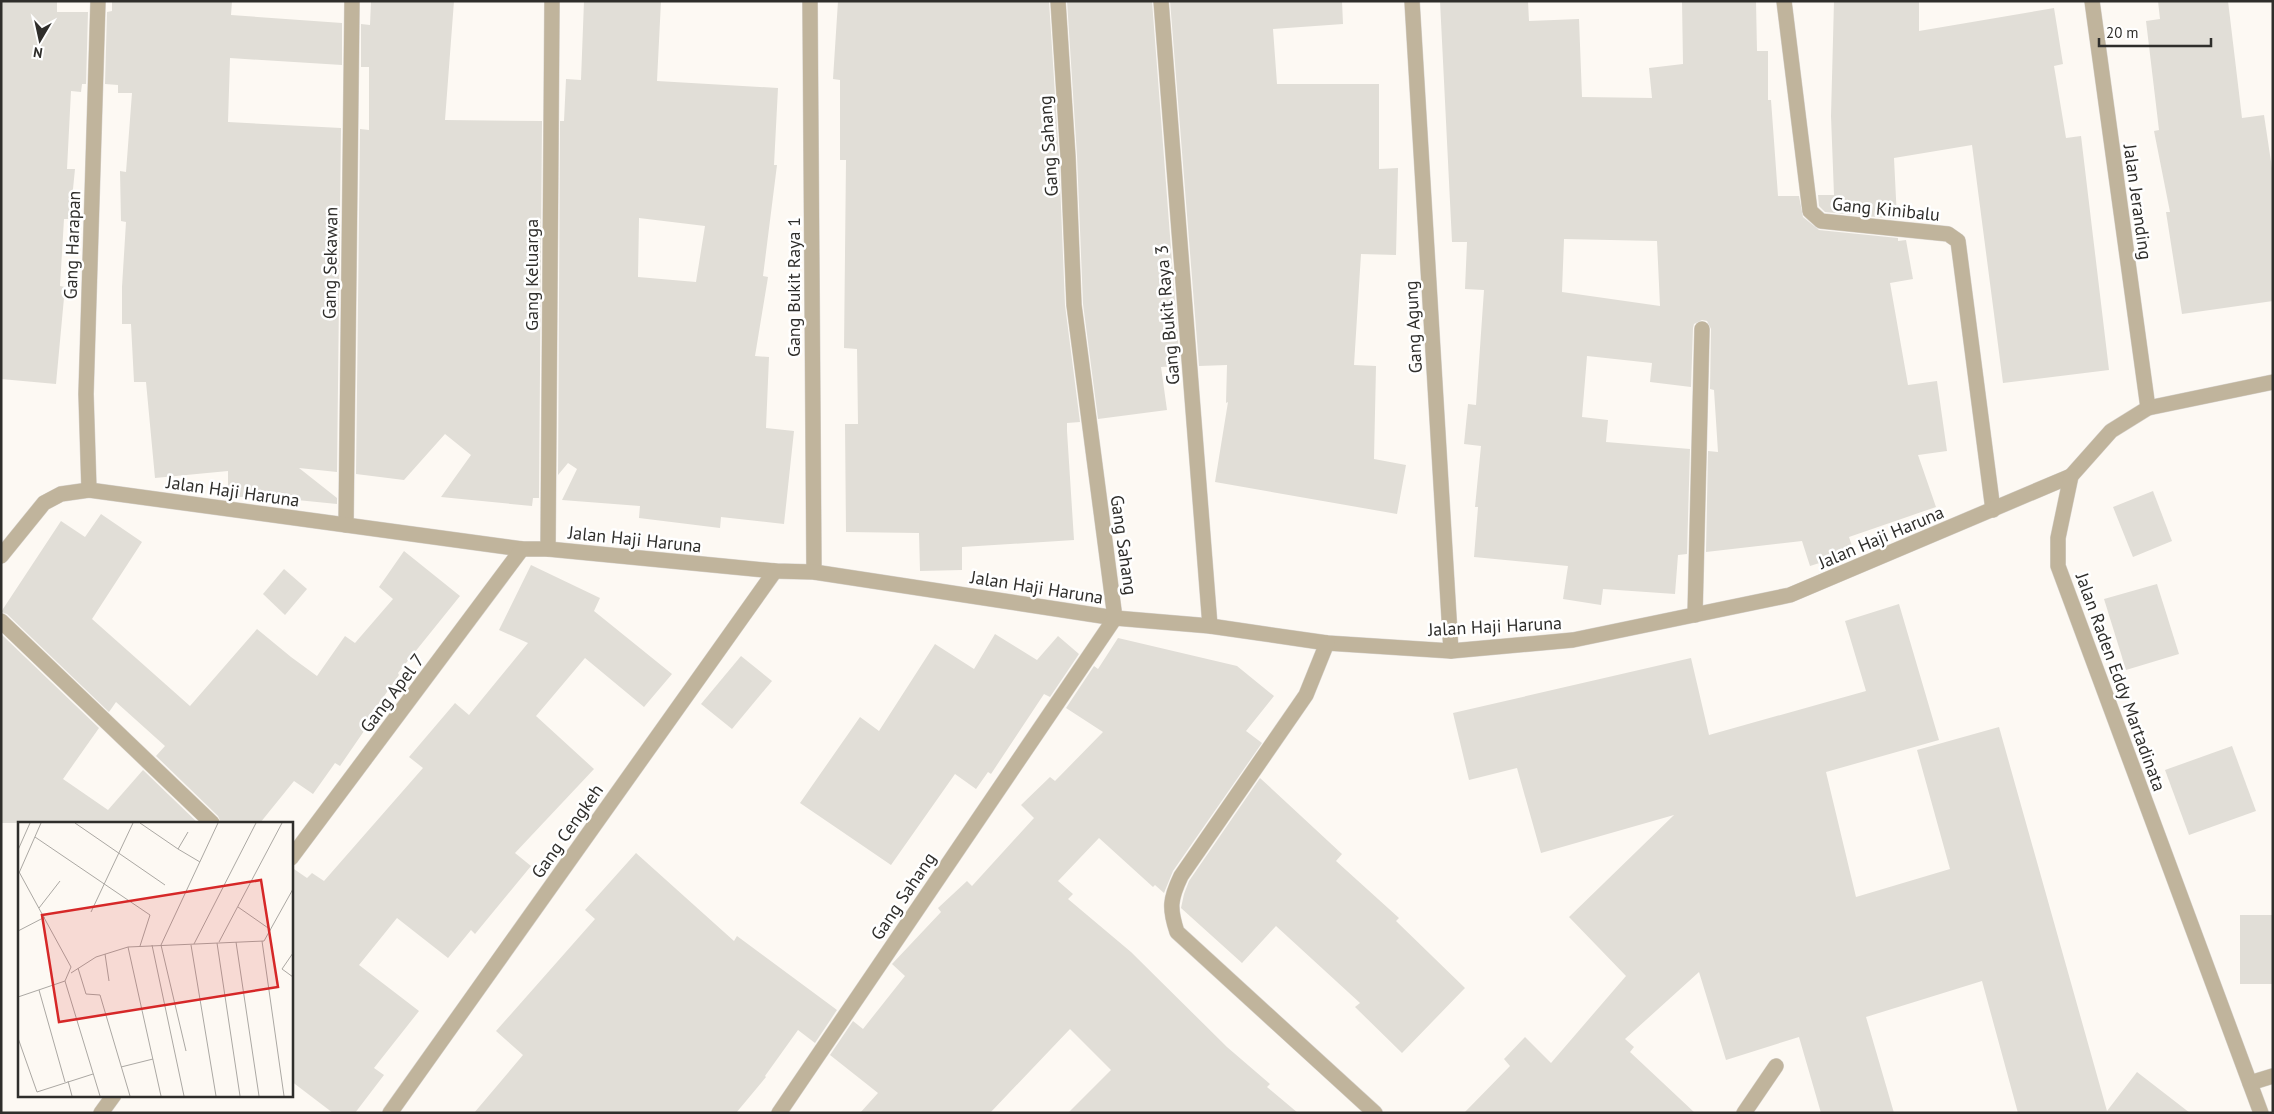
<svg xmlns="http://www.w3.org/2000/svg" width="2274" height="1114" font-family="'PT Sans',sans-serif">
<rect width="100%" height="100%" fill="#fdf9f3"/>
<g fill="#e1ded7" fill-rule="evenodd">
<path d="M 1,1 L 57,1 L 57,12 L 88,12 L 86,84 L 82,84 L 81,92 L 71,91 L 67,169 L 75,169 L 70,219 L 64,219 L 60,286 L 65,287 L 56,384 L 1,379 Z"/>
<path d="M 112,1 L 232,1 L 231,15 L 342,23 L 342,65 L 230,58 L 228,122 L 341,128 L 337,472 L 299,468 L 337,498 L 337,504 L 267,497 L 228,497 L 228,471 L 155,478 L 146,382 L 134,382 L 131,324 L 122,324 L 122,287 L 126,222 L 121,221 L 120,171 L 126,172 L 132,93 L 118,93 L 118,85 L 105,84 L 107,12 L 112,11 Z"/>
<path d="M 371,1 L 454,1 L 445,120 L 542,121 L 539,498 L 533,498 L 532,506 L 441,497 L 471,455 L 445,434 L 404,480 L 356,474 L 360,129 L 369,130 L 369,67 L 361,67 L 361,24 L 370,25 Z"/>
<path d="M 584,1 L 661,1 L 657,81 L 778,88 L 774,165 L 777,165 L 763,276 L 768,277 L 755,356 L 769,357 L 766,428 L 794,431 L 784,524 L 721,517 L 720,528 L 639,518 L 640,506 L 562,500 L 577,469 L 568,463 L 558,475 L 560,121 L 564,121 L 566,79 L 581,80 ZM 639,218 L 705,226 L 696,282 L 638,277 Z"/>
<path d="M 838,1 L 1049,1 L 1059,157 L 1065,305 L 1080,422 L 1067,423 L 1067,431 L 1074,540 L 962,547 L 962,570 L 920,571 L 919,533 L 846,532 L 845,424 L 858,424 L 857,349 L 844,348 L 846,160 L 840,160 L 840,80 L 833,79 Z"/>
<path d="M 1067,1 L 1152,1 L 1180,366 L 1161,367 L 1167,410 L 1098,419 L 1083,304 L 1077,156 Z"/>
<path d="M 1170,1 L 1342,1 L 1343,24 L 1273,29 L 1277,84 L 1379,84 L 1379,169 L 1398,168 L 1396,255 L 1361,254 L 1354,365 L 1376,366 L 1374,459 L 1406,465 L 1397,514 L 1215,482 L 1228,402 L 1226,403 L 1227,365 L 1199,366 Z"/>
<path d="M 1440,1 L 1528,1 L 1529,21 L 1579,19 L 1582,97 L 1652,98 L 1649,68 L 1683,64 L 1682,1 L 1756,1 L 1757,51 L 1768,51 L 1768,100 L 1771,100 L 1778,196 L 1799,196 L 1803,217 L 1819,230 L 1898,238 L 1898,241 L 1906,240 L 1913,279 L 1890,283 L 1908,385 L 1937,381 L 1947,451 L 1918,455 L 1936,507 L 1849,537 L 1854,552 L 1810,566 L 1802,541 L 1706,552 L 1708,451 L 1718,452 L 1714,390 L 1710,389 L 1711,329 L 1707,321 L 1702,320 L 1694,324 L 1693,328 L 1691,387 L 1650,382 L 1652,363 L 1587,356 L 1582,417 L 1608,420 L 1606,442 L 1690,449 L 1687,554 L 1678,555 L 1675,594 L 1603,589 L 1601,605 L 1563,599 L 1568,566 L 1474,557 L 1478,507 L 1475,507 L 1481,446 L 1464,444 L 1468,404 L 1476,405 L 1484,290 L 1465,289 L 1467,242 L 1452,242 ZM 1564,239 L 1657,241 L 1660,306 L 1562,292 Z"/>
<path d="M 1834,1 L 1919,1 L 1919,31 L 2054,8 L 2063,64 L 2054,66 L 2066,138 L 2081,136 L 2109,370 L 2003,383 L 1972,145 L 1894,158 L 1897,219 L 1825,212 L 1819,206 L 1818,195 L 1834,195 L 1831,116 Z"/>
<path d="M 2158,1 L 2228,1 L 2242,118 L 2264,115 L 2273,175 L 2273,301 L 2182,314 L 2166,212 L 2170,212 L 2154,131 L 2159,130 L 2146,21 L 2160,19 Z"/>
<path d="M 2153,491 L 2172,541 L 2133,557 L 2113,507 Z"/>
<path d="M 101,514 L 142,542 L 92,619 L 190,706 L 257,629 L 291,657 L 317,676 L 345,636 L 355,643 L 393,599 L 379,587 L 404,551 L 460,596 L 398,673 L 399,675 L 372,713 L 375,715 L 340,766 L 335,763 L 313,794 L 294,781 L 260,823 L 221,823 L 218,816 L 156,756 L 165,746 L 116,702 L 109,712 L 7,614 L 1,612 L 61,521 L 85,537 Z"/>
<path d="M 531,565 L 600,598 L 594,611 L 672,674 L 644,707 L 585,658 L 536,716 L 594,769 L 515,853 L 531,866 L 475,934 L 471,930 L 448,958 L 397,918 L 359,965 L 419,1011 L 374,1068 L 384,1075 L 355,1113 L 333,1113 L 291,1081 L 291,867 L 307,878 L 312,873 L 324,881 L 423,768 L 409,757 L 455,703 L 469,715 L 528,643 L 499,630 Z"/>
<path d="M 284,569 L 307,589 L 285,615 L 263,594 Z"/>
<path d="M 2157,584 L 2179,654 L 2126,670 L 2104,599 Z"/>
<path d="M 1899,604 L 1939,740 L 1826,772 L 1856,897 L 1950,869 L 1917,750 L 1999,727 L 2107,1111 L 2137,1072 L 2190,1113 L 2018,1113 L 1982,981 L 1866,1017 L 1894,1113 L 1821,1113 L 1799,1037 L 1726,1060 L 1699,972 L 1625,1039 L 1634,1047 L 1630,1052 L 1695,1113 L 1464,1113 L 1510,1066 L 1504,1059 L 1525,1037 L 1551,1063 L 1626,976 L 1569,917 L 1674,815 L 1541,853 L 1517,768 L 1469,780 L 1453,713 L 1691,658 L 1709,735 L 1866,691 L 1845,621 Z"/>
<path d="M 1,634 L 99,728 L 63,779 L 108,810 L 143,770 L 198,823 L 1,823 Z"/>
<path d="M 995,634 L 1037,660 L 1058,636 L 1079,654 L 1050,697 L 1044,694 L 991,774 L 988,772 L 976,789 L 955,774 L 891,865 L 800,803 L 860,717 L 879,731 L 935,644 L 974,669 Z"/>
<path d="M 1118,638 L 1237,666 L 1274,696 L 1246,731 L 1262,743 L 1173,871 L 1164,893 L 1155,885 L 1153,887 L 1099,838 L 1058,881 L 1073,894 L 1068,899 L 1131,952 L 1227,1047 L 1270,1084 L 1267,1087 L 1298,1113 L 1068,1113 L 1111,1070 L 1070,1029 L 990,1113 L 860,1113 L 878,1093 L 830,1055 L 853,1021 L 863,1029 L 905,976 L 892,964 L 941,912 L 938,908 L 967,881 L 972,886 L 1034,818 L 1021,805 L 1050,777 L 1055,781 L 1103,732 L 1066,708 L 1094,666 L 1098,669 Z"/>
<path d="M 741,656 L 772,681 L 732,729 L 701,704 Z"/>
<path d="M 2232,746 L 2256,811 L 2189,835 L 2165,770 Z"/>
<path d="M 1260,778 L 1342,854 L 1336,861 L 1399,918 L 1396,921 L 1465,988 L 1402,1053 L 1355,1007 L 1360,1003 L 1276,926 L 1242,963 L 1181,908 L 1184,894 L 1189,881 Z"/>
<path d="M 636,853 L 734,941 L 737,936 L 837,1010 L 815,1043 L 798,1030 L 765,1076 L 766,1077 L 736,1113 L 474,1113 L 523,1055 L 496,1031 L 595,919 L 585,910 Z"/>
<rect x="2240" y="915" width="33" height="69"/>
</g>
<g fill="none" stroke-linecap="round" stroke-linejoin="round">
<g stroke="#d8d4cf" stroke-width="16">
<g id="minor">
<path d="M 810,1 L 814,572"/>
<path d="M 1161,1 L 1210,626"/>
<path d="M 1412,1 L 1451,651"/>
<path d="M 1784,1 L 1810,211 L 1821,221 L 1948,234 L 1958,241 L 1993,510"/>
<path d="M 2092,1 L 2148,408"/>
<path d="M 89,490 L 86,394 L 98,1"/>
<path d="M 346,525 L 352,1"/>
<path d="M 548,549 L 552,1"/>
<path d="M 1,556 L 44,503 L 61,494 L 89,490 L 522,549 L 548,549 L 775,571 L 814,572 L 1115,618 L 1210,626 L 1327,643 L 1451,651 L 1573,640 L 1790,595 L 2071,476"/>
<path d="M 1695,615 L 1702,329"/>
<path d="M 1,621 L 212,823"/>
<path d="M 1327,643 L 1306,695 L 1181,876 C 1170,899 1169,908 1177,932 L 1375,1113"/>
<path d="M 291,858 L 522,549"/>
<path d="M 2250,1083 L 2273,1076"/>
<path d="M 101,1113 L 114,1095"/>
<path d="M 390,1113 L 775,571"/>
<path d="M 779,1113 L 1115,618 L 1074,305 L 1068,157 L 1058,1"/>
<path d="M 1744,1113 L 1776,1066"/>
<path d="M 2261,1113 L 2058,566 L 2058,538 L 2071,476 L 2111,431 L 2148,408 L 2273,382"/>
</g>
</g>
<use href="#minor" stroke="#c0b49c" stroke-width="15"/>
</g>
<g text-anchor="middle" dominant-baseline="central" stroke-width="5" stroke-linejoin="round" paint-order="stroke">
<g font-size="18" fill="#2f2e2b" stroke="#fff">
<text transform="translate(1048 146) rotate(-94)">Gang Sahang</text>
<text transform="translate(2138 202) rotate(82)">Jalan Jeranding</text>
<text transform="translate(1886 209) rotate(6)">Gang Kinibalu</text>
<text transform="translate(72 245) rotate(-88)">Gang Harapan</text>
<text transform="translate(330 263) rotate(-89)">Gang Sekawan</text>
<text transform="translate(531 275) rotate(-90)">Gang Keluarga</text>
<text transform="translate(793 287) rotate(-90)">Gang Bukit Raya 1</text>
<text transform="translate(1167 315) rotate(-95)">Gang Bukit Raya 3</text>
<text transform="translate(1413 327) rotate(-93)">Gang Agung</text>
<text transform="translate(233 491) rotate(8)">Jalan Haji Haruna</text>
<text transform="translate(1881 537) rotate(-23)">Jalan Haji Haruna</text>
<text transform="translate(635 539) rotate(6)">Jalan Haji Haruna</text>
<text transform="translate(1124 545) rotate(82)">Gang Sahang</text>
<text transform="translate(1037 587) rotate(9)">Jalan Haji Haruna</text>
<text transform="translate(1495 626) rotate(-3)">Jalan Haji Haruna</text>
<text transform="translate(2121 682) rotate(70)">Jalan Raden Eddy Martadinata</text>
<text transform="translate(392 693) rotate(-53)">Gang Apel 7</text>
<text transform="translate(567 831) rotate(-55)">Gang Cengkeh</text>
<text transform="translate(903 896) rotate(-56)">Gang Sahang</text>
</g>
</g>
<g transform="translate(18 822)">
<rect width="275" height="275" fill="#fdf9f3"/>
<path fill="none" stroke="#aba8a3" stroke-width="1" d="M 57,1 L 147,63M 122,1 L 160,27 L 170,10M 17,15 L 132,93 L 122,124M 160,27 L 182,40M 0,28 L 12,1M 0,48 L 53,145 L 47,159 L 0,175M 1,51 L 23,1M 220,85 L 253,108M 21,86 L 42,59M 73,90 L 115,1M 0,109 L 27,95M 244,119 L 266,274M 201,120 L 264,1M 218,120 L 241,274M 199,121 L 222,274M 176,122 L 238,1M 134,123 L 166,274M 173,123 L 198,274M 110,125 L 143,274M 275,131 L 264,147 L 275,155M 87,132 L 91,159M 60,146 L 68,172 L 82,173 L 112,274M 53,151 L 78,135 L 110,125 L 246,119 L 275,67M 47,159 L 82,274M 21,168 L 47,260M 0,216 L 19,270 L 75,252M 168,229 L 143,123 L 200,1M 103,245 L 135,237M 50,259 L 54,274"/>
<path fill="#d62828" fill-opacity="0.15" stroke="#d62828" stroke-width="2.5" d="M 243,58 L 260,165 L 41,200 L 24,93 Z"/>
<rect width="275" height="275" fill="none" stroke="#2f2e2b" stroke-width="2.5"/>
</g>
<rect width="2274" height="1114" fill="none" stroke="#2f2e2b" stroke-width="5"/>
<g transform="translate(40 40) rotate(189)" stroke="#ffffff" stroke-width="4" paint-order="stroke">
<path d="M0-4L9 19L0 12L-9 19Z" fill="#2f2e2b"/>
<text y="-8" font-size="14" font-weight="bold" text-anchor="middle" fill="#2f2e2b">N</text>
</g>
<path d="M2099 38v8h112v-8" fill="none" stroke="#2f2e2b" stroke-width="2.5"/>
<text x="2106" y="38" font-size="15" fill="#2f2e2b" stroke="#ffffff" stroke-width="4" paint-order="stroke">20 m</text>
</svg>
